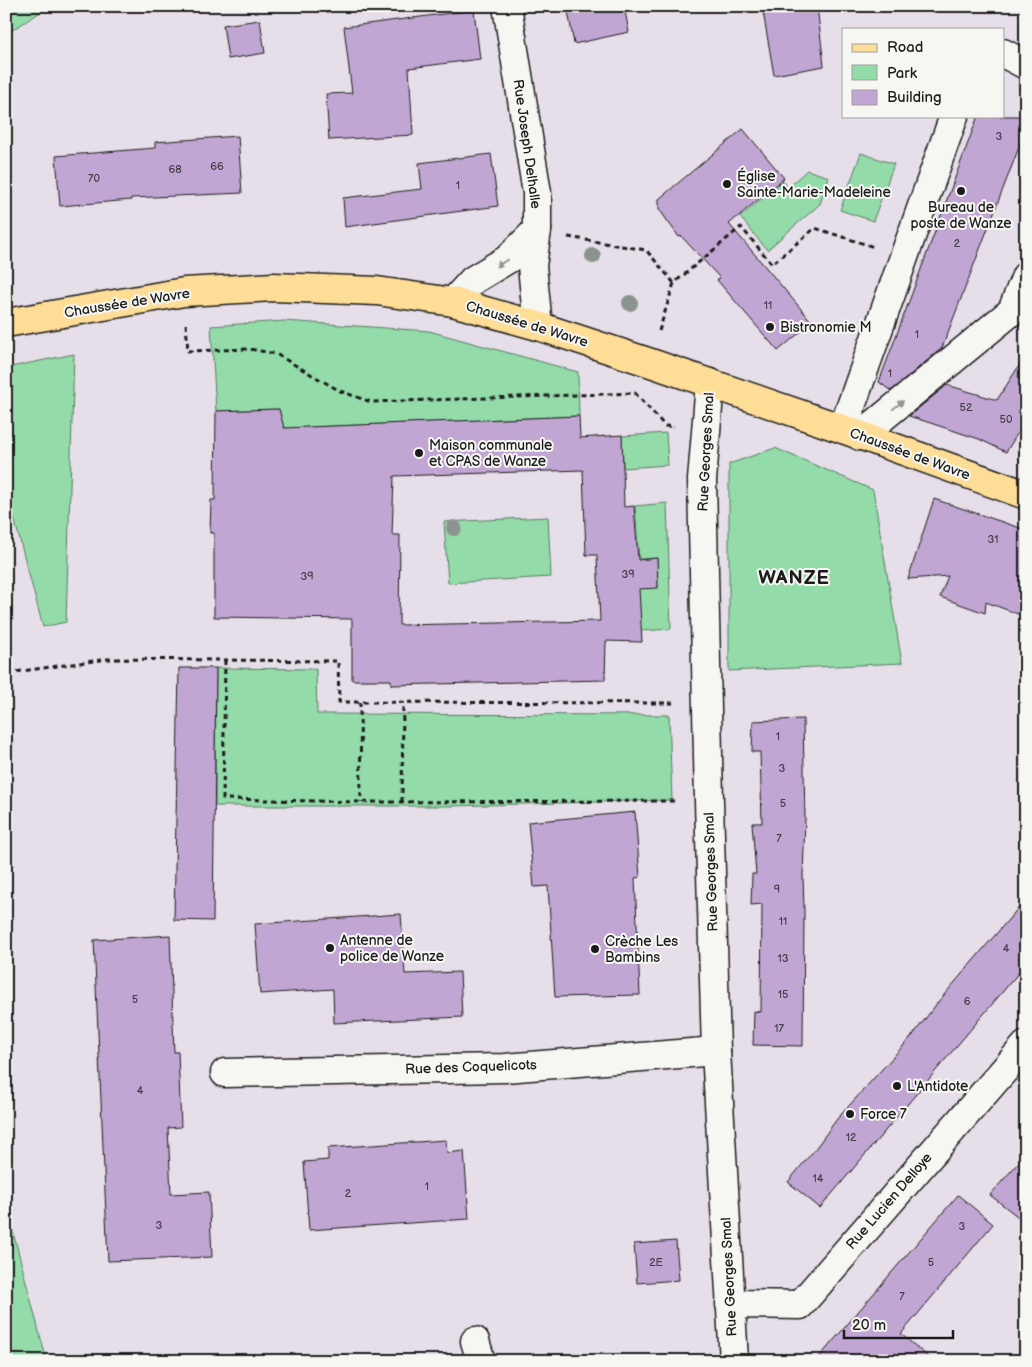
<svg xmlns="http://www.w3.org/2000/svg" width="1032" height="1367" font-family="'Balsamiq Sans',sans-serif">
<rect width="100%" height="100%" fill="#e6dee9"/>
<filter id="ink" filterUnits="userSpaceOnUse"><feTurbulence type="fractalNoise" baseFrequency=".02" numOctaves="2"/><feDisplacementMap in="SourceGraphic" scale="10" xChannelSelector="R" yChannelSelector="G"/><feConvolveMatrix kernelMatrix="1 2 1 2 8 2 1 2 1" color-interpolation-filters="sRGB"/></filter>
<g filter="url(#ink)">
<g fill="#93dba9" stroke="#587c62">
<path d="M 6,6 L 50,6 L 6,34 Z"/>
<path d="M 861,153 L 894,164 L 873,221 L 840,210 Z"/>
<path d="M 807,170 L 829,177 L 820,204 L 767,250 L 740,217 L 783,181 L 788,187 Z"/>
<path d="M 284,321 L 429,331 L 578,372 L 579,416 L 284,428 L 279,409 L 216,411 L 211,326 Z"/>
<path d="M 74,354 L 66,622 L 43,627 L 6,488 L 6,368 Z"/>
<path d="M 666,433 L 668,465 L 623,468 L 622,436 Z"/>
<path d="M 775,448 L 873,490 L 902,663 L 729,671 L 729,464 Z"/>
<path d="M 667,503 L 671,629 L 640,631 L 637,588 L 658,587 L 657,558 L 639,559 L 635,506 Z"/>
<path d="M 548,517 L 551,577 L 448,583 L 444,522 Z"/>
<path d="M 216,668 L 316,669 L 317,714 L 669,715 L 672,800 L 450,806 L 215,806 Z"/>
<path d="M 6,1205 L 41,1339 L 47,1361 L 6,1361 Z"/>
</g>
<g fill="#c1a6d3" stroke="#1c1c1c" fill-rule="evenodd">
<path d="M 567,6 L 624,6 L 629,32 L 574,44 Z"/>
<path d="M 762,6 L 817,6 L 824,66 L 774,75 Z"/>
<path d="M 474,10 L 480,59 L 409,68 L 413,135 L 329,140 L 326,94 L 352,93 L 344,27 Z"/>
<path d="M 260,20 L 265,53 L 228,59 L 223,25 Z"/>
<path d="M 978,116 L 1026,116 L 1026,129 L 942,348 L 891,391 L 879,382 Z"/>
<path d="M 743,129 L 784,178 L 729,224 L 812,322 L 778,351 L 717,280 L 720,278 L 681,236 L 679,237 L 659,209 L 659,199 Z"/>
<path d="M 238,136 L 242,193 L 131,198 L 131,200 L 60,206 L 56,156 L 155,148 L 155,142 Z"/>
<path d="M 491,154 L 498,206 L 345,227 L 343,198 L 422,189 L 419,163 Z"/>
<path d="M 1026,355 L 1026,420 L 1006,452 L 979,439 L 909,416 L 947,385 L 997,400 Z"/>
<path d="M 279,409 L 284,428 L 579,416 L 580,438 L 622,435 L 624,507 L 634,506 L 638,560 L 657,558 L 658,588 L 639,589 L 642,642 L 606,641 L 605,680 L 391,685 L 391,680 L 352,680 L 352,619 L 214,617 L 214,533 L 210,533 L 211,500 L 215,500 L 216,411 ZM 583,470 L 586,555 L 597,555 L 600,621 L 399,625 L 400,535 L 392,535 L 394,476 Z"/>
<path d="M 934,499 L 1026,530 L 1026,617 L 986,602 L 985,613 L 940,597 L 948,576 L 908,579 Z"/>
<path d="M 179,668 L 216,668 L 213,921 L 174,920 Z"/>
<path d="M 803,719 L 805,819 L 803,875 L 804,910 L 803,1046 L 753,1045 L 754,1011 L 761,1012 L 762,904 L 751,905 L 752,874 L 756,874 L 752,823 L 762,823 L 760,752 L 752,752 L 753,721 Z"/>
<path d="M 635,812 L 640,877 L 635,878 L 640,995 L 555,997 L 548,886 L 534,887 L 528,822 Z"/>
<path d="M 1026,899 L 1026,964 L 820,1208 L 788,1182 L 815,1149 L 837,1119 L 913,1035 L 938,1002 Z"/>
<path d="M 401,914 L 405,974 L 460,972 L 462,1017 L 334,1023 L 333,989 L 260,994 L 255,924 Z"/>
<path d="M 170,935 L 174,1052 L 178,1052 L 181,1127 L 168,1128 L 171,1194 L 209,1192 L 212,1257 L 108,1261 L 94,940 Z"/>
<path d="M 446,1140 L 447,1153 L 464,1151 L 469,1219 L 309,1230 L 304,1162 L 328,1160 L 328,1148 Z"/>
<path d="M 1026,1154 L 1026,1223 L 990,1195 Z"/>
<path d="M 958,1195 L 993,1224 L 901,1334 L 933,1361 L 816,1361 Z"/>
<path d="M 676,1241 L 679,1280 L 637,1283 L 634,1244 Z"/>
</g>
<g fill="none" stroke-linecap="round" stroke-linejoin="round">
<g stroke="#1c1c1c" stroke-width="31">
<g id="minor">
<path d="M 507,6 L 537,193 L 537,230 L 532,266 L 538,326"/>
<path d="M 1003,53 L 1026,65"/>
<path d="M 453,302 L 473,280 L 508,259 L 537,230"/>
<path d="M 710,383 L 702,480 L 709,801 L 716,1051 L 734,1361"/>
<path d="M 843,429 L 954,116"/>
<path d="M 860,436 L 1012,311 L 1026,276"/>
<path d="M 225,1073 L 505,1068 L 716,1051"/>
<path d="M 730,1304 L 800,1305 L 1026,1045"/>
<path d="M 475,1341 L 481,1361"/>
</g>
</g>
<g stroke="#1c1c1c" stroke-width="31">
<path id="major" d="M 6,323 L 184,292 L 274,287 L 377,291 L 453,302 L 538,326 L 648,362 L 843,429 L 1026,495"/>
</g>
<g stroke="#1c1c1c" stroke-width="3" stroke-dasharray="5 4" stroke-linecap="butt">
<path d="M 568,237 L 646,250 L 674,283"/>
<path d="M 186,324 L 188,351 L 250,349 L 276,354 L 340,391 L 371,402 L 635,393 L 665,426 L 674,427"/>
<path d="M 659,331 L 674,283 L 741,227 L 772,264 L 815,228 L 874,247"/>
<path d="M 225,660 L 223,799 L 361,802 L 675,801"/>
<path d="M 8,673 L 107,659 L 338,661 L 339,702 L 673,703"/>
<path d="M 360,702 L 361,802"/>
<path d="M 402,802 L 403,702"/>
</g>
<use href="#minor" stroke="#f6f6f2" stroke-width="28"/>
<use href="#major" stroke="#fedd96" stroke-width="28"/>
</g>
<g fill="#8b938f">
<circle cx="593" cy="256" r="8"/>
<circle cx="630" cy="303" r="8"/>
<circle cx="454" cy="528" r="8"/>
</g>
<defs><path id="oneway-solid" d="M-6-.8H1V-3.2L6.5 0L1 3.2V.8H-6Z" transform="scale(1.25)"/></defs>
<g fill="#949492">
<use href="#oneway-solid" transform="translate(502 263) rotate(148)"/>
<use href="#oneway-solid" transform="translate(898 405) rotate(-39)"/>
</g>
</g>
<g fill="#1c1c1c" stroke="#f6f6f2" stroke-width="2">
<circle cx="727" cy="184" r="5"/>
<circle cx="961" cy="191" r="5"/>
<circle cx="770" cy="327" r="5"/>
<circle cx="419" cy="453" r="5"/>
<circle cx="330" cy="948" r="5"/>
<circle cx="595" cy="949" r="5"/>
<circle cx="897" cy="1086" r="5"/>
<circle cx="850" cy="1114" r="5"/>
</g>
<g text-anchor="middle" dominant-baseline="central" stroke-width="4" stroke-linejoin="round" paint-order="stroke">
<g font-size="11" fill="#453e4a">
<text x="999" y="136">3</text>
<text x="217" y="166">66</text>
<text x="175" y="169">68</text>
<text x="94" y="178">70</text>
<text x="458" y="185">1</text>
<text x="957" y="243">2</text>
<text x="768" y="305">11</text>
<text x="917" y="334">1</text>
<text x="890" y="373">1</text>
<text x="966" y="407">52</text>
<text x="1006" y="419">50</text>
<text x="993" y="539">31</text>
<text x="628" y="574">39</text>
<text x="307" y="576">39</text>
<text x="778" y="736">1</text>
<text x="782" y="768">3</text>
<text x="783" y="803">5</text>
<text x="779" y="838">7</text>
<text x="777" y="889">9</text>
<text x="783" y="921">11</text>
<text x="1006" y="948">4</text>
<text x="783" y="958">13</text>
<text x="783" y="994">15</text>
<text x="135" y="999">5</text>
<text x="967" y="1001">6</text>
<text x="779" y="1028">17</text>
<text x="140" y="1090">4</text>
<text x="851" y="1137">12</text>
<text x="818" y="1178">14</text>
<text x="427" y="1186">1</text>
<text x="348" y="1193">2</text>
<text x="159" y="1225">3</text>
<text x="962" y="1226">3</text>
<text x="656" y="1262">2E</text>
<text x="931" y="1262">5</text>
<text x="902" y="1296">7</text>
</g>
<g font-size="14" fill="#1c1c1c" stroke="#f6f6f2">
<text transform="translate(527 144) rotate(82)">Rue Joseph Delhalle</text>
<text transform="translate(127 303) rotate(-9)">Chaussée de Wavre</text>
<text transform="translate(527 324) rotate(17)">Chaussée de Wavre</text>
<text transform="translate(706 452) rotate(-87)">Rue Georges Smal</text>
<text transform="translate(910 454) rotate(20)">Chaussée de Wavre</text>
<text transform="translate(711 872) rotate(-92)">Rue Georges Smal</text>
<text transform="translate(471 1067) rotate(-2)">Rue des Coquelicots</text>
<text transform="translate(889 1201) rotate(-49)">Rue Lucien Delloye</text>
<text transform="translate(729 1277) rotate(-93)">Rue Georges Smal</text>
</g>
<g font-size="14" fill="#1c1c1c" stroke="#f6f6f2" text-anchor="start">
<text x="737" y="176">Église<tspan x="737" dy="16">Sainte-Marie-Madeleine</tspan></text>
<text x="961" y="207" text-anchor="middle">Bureau de<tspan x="961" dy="16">poste de Wanze</tspan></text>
<text x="780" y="327">Bistronomie M</text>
<text x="429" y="445">Maison communale<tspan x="429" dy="16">et CPAS de Wanze</tspan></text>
<text x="340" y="940">Antenne de<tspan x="340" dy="16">police de Wanze</tspan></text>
<text x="605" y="941">Crèche Les<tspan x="605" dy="16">Bambins</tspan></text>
<text x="907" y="1086">L'Antidote</text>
<text x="860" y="1114">Force 7</text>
</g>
<g font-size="19" font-weight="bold" letter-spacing="1" fill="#1c1c1c" stroke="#f6f6f2">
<text x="794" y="578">WANZE</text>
</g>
</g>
<rect width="1032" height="1367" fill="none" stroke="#f6f6f2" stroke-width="25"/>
<rect x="12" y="12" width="1007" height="1342" fill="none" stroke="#1c1c1c" stroke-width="2" filter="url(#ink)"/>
<rect x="842" y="28" width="162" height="90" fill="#f6f6f2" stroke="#9f9f9c"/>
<rect x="852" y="44" width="25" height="8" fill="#fedd96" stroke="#9f9f9c"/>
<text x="887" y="52" font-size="15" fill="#1c1c1c">Road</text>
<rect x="852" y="65" width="25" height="15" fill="#93dba9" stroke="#9f9f9c"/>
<text x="887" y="78" font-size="15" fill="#1c1c1c">Park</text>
<rect x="852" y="90" width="25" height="15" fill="#c1a6d3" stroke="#9f9f9c"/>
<text x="887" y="102" font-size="15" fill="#1c1c1c">Building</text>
<path d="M844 1330v8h109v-8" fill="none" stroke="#1c1c1c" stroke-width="2.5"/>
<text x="852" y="1330" font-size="15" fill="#1c1c1c" stroke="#f6f6f2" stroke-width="4" paint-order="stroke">20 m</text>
</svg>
